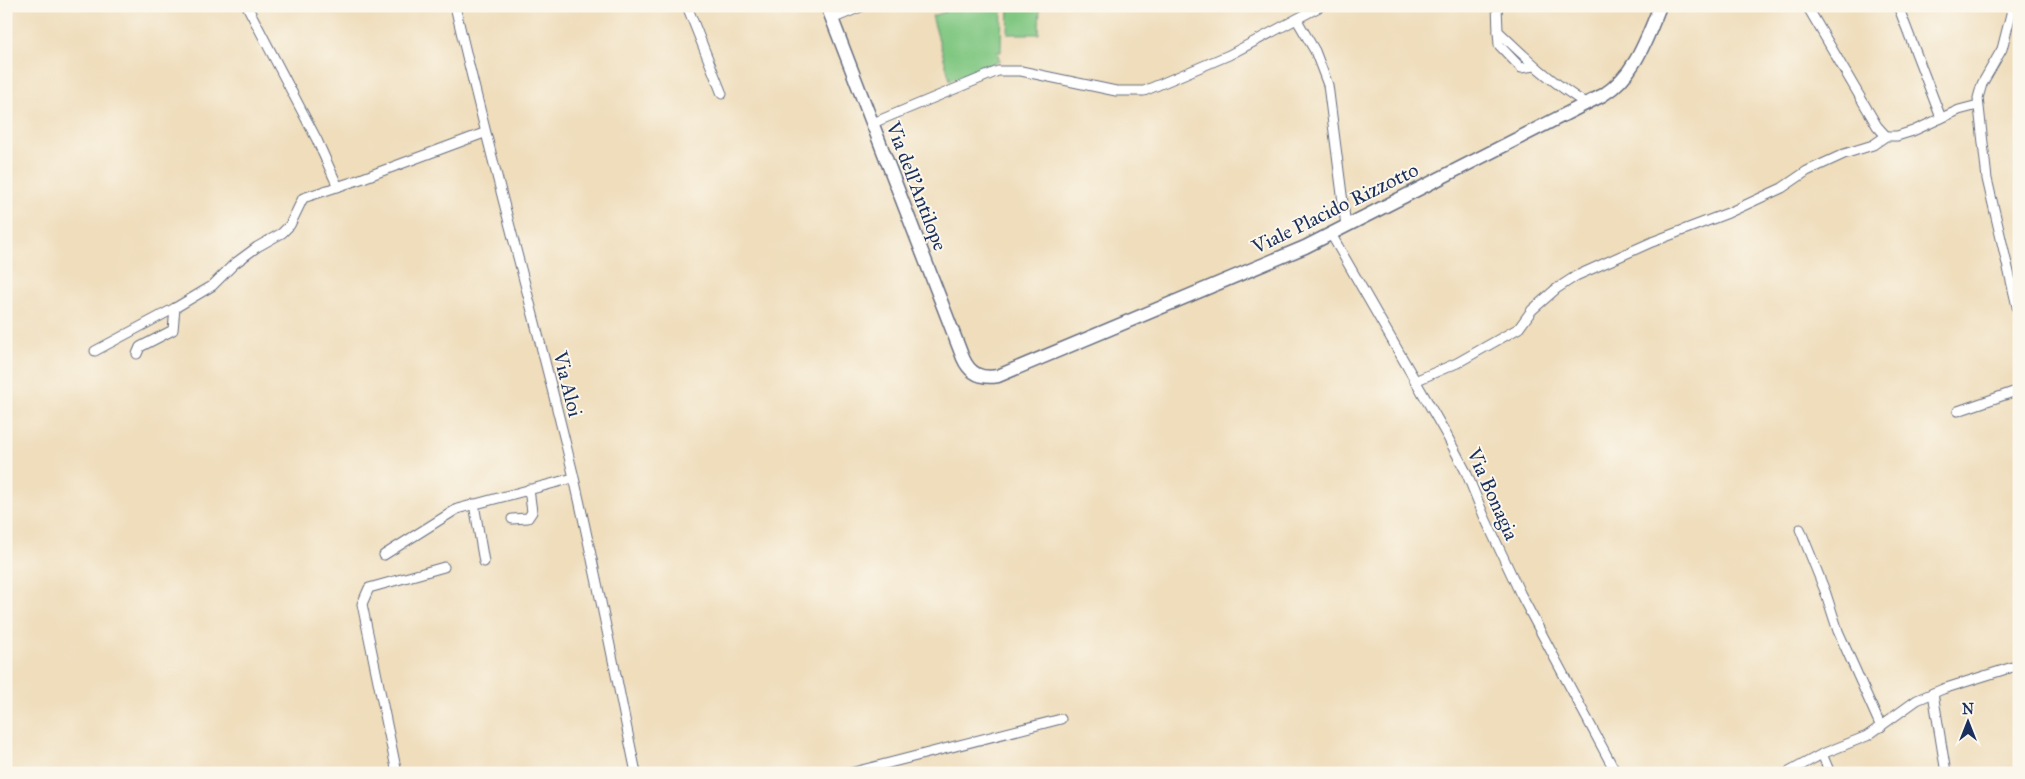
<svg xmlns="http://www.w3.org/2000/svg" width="2025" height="779" font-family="'IM FELL Great Primer',serif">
<rect width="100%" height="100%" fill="#fbf7ec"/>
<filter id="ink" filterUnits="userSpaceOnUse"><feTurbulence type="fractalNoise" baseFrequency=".02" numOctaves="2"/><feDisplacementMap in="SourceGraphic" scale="10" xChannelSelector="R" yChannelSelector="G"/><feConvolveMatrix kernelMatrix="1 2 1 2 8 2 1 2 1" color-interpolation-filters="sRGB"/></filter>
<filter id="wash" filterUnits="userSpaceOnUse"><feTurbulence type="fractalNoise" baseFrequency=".0096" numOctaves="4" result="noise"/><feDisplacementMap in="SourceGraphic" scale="20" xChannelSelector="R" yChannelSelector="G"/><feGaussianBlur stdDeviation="1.12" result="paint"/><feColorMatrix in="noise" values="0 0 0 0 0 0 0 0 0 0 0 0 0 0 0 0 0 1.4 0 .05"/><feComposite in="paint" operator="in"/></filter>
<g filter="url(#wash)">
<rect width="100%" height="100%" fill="#efddbb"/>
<g fill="#81c782" stroke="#4e7b70">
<path d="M 943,6 L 1002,6 L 1001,52 L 997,52 L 1000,61 L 950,80 L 932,16 L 945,12 Z"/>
<path d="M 1009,6 L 1040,6 L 1039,34 L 1008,34 Z"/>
</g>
</g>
<g filter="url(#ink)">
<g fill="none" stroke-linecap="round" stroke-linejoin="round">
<g stroke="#656c7f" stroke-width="11">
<g id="street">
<path d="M 247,6 L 317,140 L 338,187"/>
<path d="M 455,6 C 492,166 537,323 575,482 C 597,578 616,676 636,773"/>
<path d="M 687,6 L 722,94"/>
<path d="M 1497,6 L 1498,31 C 1526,58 1553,84 1587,104"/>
<path d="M 1807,6 L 1877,126 L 1886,136"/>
<path d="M 1898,6 L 1941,118"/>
<path d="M 2013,6 L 2002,49 L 1982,84 L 1978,98 L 1987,179 L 2019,315"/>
<path d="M 832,19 L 863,6"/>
<path d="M 1297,20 L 1315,51 L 1328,85 L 1346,226"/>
<path d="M 1498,31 L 1499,45 L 1521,68 L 1534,66"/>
<path d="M 873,123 L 998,71 L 1021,71 L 1116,91 L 1144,91 L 1229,55 L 1321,6"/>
<path d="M 1331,234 L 1446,434 L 1466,472 L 1484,516 L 1520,593 L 1616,773"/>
<path d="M 95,351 L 175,308 L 212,286 L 234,264 L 257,247 L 282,233 L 290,225 L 303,198 L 355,181 L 484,133"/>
<path d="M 137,354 L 140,347 L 173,330 L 175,308"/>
<path d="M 1415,381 L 1457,363 L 1519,328 L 1532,310 L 1556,289 L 1576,276 L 1652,242 L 1728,213 L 1782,188 L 1807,171 L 1844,154 L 1873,145 L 1886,136 L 1897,136 L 1913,131 L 1959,110 L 1978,105"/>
<path d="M 1958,411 L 2019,390"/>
<path d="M 474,504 L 484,562"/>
<path d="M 512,519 L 528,518 L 532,512 L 529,489"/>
<path d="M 1800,529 L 1825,591 L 1838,631 L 1881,727"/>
<path d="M 384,555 L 457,509 L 573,478"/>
<path d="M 1933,693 L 1946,773"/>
<path d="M 1822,754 L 1830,773"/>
<path d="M 397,773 L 362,604 L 369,588 L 444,567"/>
<path d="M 850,773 L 1061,719"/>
<path d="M 1787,773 L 1822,754 L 1867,736 L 1917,700 L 1943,689 L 2019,665"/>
</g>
</g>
<g stroke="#656c7f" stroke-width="15">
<path id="secondary" d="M 827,6 L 963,358 C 970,374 981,379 998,376 L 1305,247 L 1603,95 C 1635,75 1646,40 1660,6"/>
</g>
<use href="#street" stroke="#fff" stroke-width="9"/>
<use href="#secondary" stroke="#fff" stroke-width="12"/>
</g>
</g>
<g text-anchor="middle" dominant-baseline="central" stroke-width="4" stroke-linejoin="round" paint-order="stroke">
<g font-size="20" fill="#1b2f5e" stroke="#fbf7ec">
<text transform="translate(917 186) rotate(69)">Via dell'Antilope</text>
<text transform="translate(1335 208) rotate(-26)">Viale Placido Rizzotto</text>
<text transform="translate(568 384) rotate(76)">Via Aloi</text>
<text transform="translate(1493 494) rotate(66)">Via Bonagia</text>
</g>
</g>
<rect width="2025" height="779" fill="none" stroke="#fbf7ec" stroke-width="25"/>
<g transform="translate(1968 722)" stroke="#fbf7ec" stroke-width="4" paint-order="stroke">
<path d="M0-4L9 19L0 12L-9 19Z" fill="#1b2f5e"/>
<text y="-8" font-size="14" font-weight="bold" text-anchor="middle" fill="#1b2f5e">N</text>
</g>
</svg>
